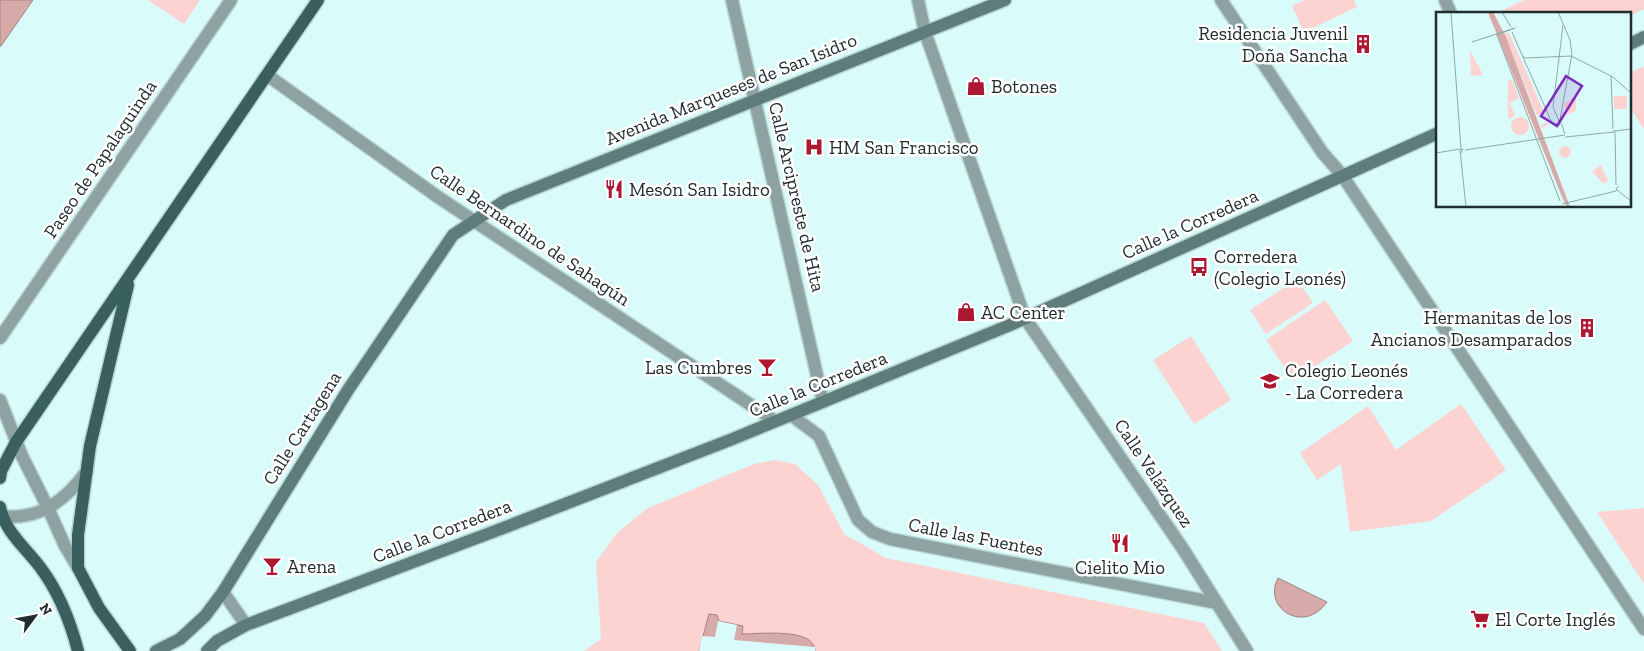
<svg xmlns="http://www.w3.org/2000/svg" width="1644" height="651" font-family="'Zilla Slab',serif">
<rect width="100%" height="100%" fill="#d9fbf9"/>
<g fill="#fdd3d2">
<path d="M 148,0 L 200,0 L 184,24 Z"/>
<path d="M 1304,0 L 1354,0 L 1357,7 L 1304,32 L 1292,6 Z"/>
<path d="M 1524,0 L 1644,0 L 1644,9 L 1630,16 L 1630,14 L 1495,14 Z"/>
<path d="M 1644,66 L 1644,129 L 1630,108 L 1630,73 Z"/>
<path d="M 1297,279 L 1313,303 L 1266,334 L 1250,310 Z"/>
<path d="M 1325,300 L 1353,341 L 1293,381 L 1266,340 Z"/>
<path d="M 1191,336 L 1231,400 L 1194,424 L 1153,360 Z"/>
<path d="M 1461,404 L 1506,470 L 1431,521 L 1350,532 L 1341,464 L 1317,480 L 1300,453 L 1368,406 L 1396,450 Z"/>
<path d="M 774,460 L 795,464 L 818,485 L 844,534 L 886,558 L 1204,623 L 1222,651 L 584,651 L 601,639 L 596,562 L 617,533 L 648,508 L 754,464 Z"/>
<path d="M 1644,508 L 1644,584 L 1597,512 Z"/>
</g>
<g fill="#d7aaaa" stroke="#a08484">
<path d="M 0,0 L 33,0 L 1,46 L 0,46 Z"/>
<path d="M 1278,578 L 1327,602 C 1304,635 1262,608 1278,578 Z"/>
<path d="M 709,614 L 717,615 L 719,621 L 743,626 L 742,634 C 758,634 815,627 815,651 L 699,651 Z"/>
</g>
<path fill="#d9fbf9" d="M 718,621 L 737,625 L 734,640 L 815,647 L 815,651 L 699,651 L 702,636 L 715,637 Z"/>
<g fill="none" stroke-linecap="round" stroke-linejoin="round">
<g stroke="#b8d6d4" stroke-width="15">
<g id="minor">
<path d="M 732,0 L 823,402"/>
<path d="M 918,0 L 925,32 L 1025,318 L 1183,549 L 1247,651"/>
<path d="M 1221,0 L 1322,152 L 1342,175 L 1644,629"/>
<path d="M 1445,0 L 1451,14"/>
<path d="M 267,75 L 438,197 L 775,421"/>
<path d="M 0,338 L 231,0"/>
<path d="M 0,400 L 22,456 L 48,508 L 65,546 L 78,568"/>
<path d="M 791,415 L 819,436 L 858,520 L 872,532 L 890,539 L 1217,603"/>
<path d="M 0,516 C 39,521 65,501 87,471"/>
<path d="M 223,592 L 246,625"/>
</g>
</g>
<g stroke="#b8d6d4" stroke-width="15">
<g id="secondary">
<path d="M 1630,44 L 1644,37"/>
<path d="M 156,651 L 180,639 L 205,616 L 223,592 L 348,390 L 453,235 L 506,200 L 1005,0"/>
<path d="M 207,651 L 217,641 L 246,625 L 498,530 L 730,440 L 864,385 L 1010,325 L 1438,133"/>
</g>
</g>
<g stroke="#b8d6d4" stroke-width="15">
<g id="primary">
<path d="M 128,285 L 90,446 L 78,535 L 78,568 L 99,608 L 130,651"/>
<path d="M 0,478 L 1,471 L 16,442 L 318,0"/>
<path d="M 0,507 C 5,532 25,547 40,567 C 59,592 70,620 78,651"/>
</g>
</g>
<use href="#minor" stroke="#8ea3a1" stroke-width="12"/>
<use href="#secondary" stroke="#5d7c7a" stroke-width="12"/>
<use href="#primary" stroke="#39605f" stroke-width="12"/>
</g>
<defs>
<g id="building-bare" transform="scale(1.5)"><path d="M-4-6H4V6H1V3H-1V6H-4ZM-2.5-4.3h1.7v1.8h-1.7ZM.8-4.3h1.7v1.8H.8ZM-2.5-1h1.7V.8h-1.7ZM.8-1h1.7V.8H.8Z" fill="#ac1732" stroke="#fff" stroke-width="2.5" paint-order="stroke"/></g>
<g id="shop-bare" transform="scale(1.5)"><path d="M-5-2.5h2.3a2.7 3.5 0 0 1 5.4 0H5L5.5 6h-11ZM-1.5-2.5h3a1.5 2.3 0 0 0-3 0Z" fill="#ac1732" stroke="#fff" stroke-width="2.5" paint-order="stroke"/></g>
<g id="hospital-bare" transform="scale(1.5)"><path d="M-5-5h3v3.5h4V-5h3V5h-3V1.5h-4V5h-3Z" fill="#ac1732" stroke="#fff" stroke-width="2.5" paint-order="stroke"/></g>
<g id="restaurant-bare" transform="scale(1.5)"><path d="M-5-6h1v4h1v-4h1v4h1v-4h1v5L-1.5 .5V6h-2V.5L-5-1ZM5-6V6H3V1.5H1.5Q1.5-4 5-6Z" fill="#ac1732" stroke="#fff" stroke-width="2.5" paint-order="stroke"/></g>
<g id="bus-bare" transform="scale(1.5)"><path d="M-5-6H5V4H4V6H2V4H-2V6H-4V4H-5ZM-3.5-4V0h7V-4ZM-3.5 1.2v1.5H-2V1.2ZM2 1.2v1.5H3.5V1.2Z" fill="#ac1732" stroke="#fff" stroke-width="2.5" paint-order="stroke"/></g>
<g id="bar-bare" transform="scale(1.5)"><path d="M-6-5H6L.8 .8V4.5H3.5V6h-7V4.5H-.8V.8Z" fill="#ac1732" stroke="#fff" stroke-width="2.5" paint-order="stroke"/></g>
<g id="school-bare" transform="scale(1.5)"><path d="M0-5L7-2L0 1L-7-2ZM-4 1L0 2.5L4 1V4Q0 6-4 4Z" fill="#ac1732" stroke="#fff" stroke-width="2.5" paint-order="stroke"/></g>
<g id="supermarket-bare" transform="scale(1.5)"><path d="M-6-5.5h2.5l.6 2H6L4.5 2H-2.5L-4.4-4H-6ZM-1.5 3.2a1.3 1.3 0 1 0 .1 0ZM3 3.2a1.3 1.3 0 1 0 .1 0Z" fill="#ac1732" stroke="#fff" stroke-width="2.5" paint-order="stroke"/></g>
</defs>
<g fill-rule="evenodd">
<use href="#building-bare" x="1363" y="44"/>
<use href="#shop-bare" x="976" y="86"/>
<use href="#hospital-bare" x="814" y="147"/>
<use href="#restaurant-bare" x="614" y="189"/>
<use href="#bus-bare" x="1199" y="267"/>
<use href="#shop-bare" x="966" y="312"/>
<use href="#building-bare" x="1587" y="328"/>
<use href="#bar-bare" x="767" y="367"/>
<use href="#school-bare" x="1270" y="381"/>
<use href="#restaurant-bare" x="1120" y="543"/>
<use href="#bar-bare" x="272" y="566"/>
<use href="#supermarket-bare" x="1480" y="619"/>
</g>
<g text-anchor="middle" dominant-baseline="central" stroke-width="5" stroke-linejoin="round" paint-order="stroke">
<g font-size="19" fill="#202d2d" stroke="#fff" text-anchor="start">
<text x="1348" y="33" text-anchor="end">Residencia Juvenil<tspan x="1348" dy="22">Doña Sancha</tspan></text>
<text x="991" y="86">Botones</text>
<text x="829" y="147">HM San Francisco</text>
<text x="629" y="189">Mesón San Isidro</text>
<text x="1214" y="256">Corredera<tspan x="1214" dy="22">(Colegio Leonés)</tspan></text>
<text x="981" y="312">AC Center</text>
<text x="1572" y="317" text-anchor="end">Hermanitas de los<tspan x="1572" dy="22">Ancianos Desamparados</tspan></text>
<text x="752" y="367" text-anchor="end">Las Cumbres</text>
<text x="1285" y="370">Colegio Leonés<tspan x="1285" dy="22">- La Corredera</tspan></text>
<text x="287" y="566">Arena</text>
<text x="1120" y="567" text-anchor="middle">Cielito Mio</text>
<text x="1495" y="619">El Corte Inglés</text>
</g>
<g font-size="19" fill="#202d2d" stroke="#fff">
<text transform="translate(731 89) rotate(-22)">Avenida Marqueses de San Isidro</text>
<text transform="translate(100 159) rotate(-56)">Paseo de Papalaguinda</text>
<text transform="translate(797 197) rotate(77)">Calle Arcipreste de Hita</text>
<text transform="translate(1190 224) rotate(-24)">Calle la Corredera</text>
<text transform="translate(530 235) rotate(34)">Calle Bernardino de Sahagún</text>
<text transform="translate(818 384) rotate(-22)">Calle la Corredera</text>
<text transform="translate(302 428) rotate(-58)">Calle Cartagena</text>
<text transform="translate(1154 473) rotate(56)">Calle Velázquez</text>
<text transform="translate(442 531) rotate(-21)">Calle la Corredera</text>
<text transform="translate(976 537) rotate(11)">Calle las Fuentes</text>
</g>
</g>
<g transform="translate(1436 12)">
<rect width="195" height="195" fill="#d9fbf9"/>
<path d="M 50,0 L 61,15 L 104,133 L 60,18 ZM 68,21 L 73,21 L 108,100 L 101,104 L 105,113 L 111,110 L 112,113 L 106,116 L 112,131 ZM 34,38 L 35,40 L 47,63 L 35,64 ZM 76,68 L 83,86 L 74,91 L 79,104 L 72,107 L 72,69 ZM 140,84 L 140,98 L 130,104 L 128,92 ZM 178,84 L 191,84 L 191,97 L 178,97 ZM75 114a9 9 0 1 1 18 0a9 9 0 1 1-18 0ZM123 140a6 6 0 1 1 12 0a6 6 0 1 1-12 0ZM 165,153 L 172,168 L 168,172 L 156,160 Z" fill="#fdd3d2"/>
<path d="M 52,0 L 57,0 L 70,25 L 134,195 L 131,195 L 126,185 Z" fill="#d7aaaa"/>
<path fill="none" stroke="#8fa9a7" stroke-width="1" d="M 15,0 L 25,137M 66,0 L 75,15M 122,0 L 134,28 L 136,42 L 124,108 L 129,122M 76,20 L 116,111 L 124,113M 61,23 L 124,189M 36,30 L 79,16 L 60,23M 86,43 L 89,46 L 135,44 L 177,65 L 195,81M 175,64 L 177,117M 123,109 L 117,95 L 127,13M 179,119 L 195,117M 179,120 L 180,173M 129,125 L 178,120 L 179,118 L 177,120M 29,138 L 129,123M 0,141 L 24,137M 25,141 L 27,137 L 24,138 L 30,195M 181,178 L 195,189M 126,192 L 180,179 L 182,174"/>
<path fill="#7b2cbf" fill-opacity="0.15" stroke="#7b2cbf" stroke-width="2.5" d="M 130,64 L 146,74 L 121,114 L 105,104 Z"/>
<rect width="195" height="195" fill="none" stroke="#202d2d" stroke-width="2.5"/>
</g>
<g transform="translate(35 616) rotate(58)" stroke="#ffffff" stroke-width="4" paint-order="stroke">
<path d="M0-4L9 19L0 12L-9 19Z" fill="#202d2d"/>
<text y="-8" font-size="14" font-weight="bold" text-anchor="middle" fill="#202d2d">N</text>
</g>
</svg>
